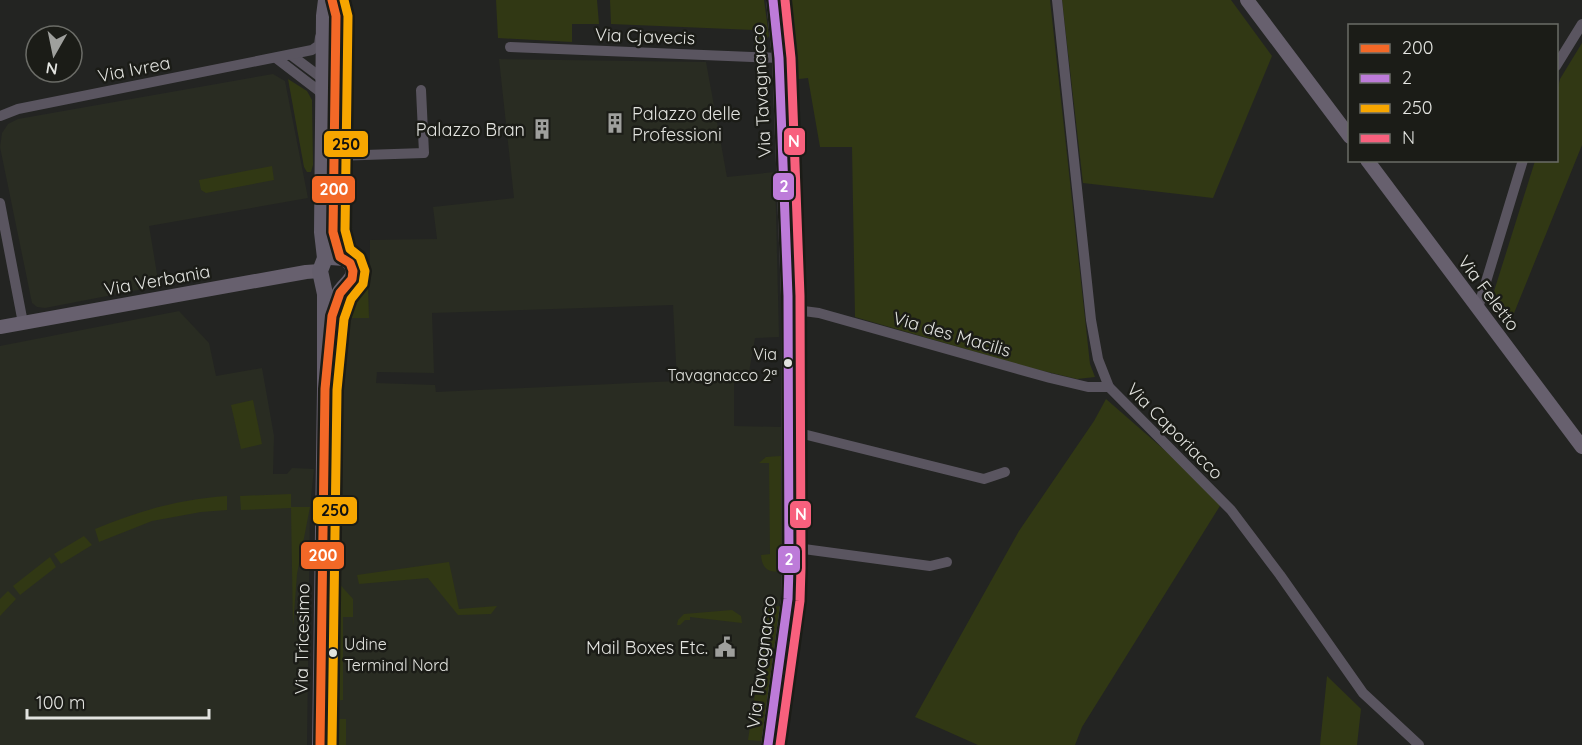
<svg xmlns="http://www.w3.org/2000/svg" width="1582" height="745" font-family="Quicksand,sans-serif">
<rect width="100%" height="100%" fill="#232422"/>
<g fill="#292c22" fill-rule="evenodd">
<path d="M 499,59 L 706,62 L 727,177 L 775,172 L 779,337 L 755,338 L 748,378 L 734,379 L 734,426 L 781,427 L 782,585 L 762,745 L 333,745 L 339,318 L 369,317 L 370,240 L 437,239 L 433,207 L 514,198 ZM 673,305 L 677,381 L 436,392 L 435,385 L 376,383 L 377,372 L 434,373 L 432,313 Z"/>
<path d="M 273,74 L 285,81 L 308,198 L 149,226 L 159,286 L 45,308 L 37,307 L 32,303 L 0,147 L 2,133 L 8,124 L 18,119 Z"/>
<path d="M 179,311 L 209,343 L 216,376 L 262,368 L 274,436 L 273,474 L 287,474 L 292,468 L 314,469 L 310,507 L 307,745 L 0,745 L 0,346 Z"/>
</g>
<g fill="#313814">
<path d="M 496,0 L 597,0 L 599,24 L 572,24 L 572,42 L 498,38 Z"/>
<path d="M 610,0 L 764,0 L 769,36 L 763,44 L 754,45 L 754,30 L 611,24 Z"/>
<path d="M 781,0 L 1050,0 L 1090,364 L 1095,377 L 1077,379 L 1031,368 L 855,317 L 852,147 L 820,147 L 808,78 L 790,80 Z"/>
<path d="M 1062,0 L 1231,0 L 1272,56 L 1213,198 L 1083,183 Z"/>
<path d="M 1582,43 L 1582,145 L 1508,328 L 1490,304 L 1535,161 L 1556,160 L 1557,91 L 1560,79 Z"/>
<path d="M 288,79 L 307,91 L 312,100 L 313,165 L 311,172 L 307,172 L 304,167 Z"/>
<path d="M 272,166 L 274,180 L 206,193 L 201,190 L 199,180 Z"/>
<path d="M 364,278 L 368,278 L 369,318 L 339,318 C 343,299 359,296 364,278 Z"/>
<path d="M 1106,399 L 1223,501 L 1082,727 L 1075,745 L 978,745 L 915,717 L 1019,531 L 1094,421 Z"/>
<path d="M 253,400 L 262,444 L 241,449 L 231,405 Z"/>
<path d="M 781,456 L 782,571 C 769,573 762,569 761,555 L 770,554 L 769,463 L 759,463 L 766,457 Z"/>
<path d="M 291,494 L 291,507 L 310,507 L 297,574 L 293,627 L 291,508 L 241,510 L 240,496 Z"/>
<path d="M 227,496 L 227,510 L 201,512 L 152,521 L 99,542 L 95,529 C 138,511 180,499 227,496 Z"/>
<path d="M 84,536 L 92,545 L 61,564 L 54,554 Z"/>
<path d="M 50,557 L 56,567 L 20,595 L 13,586 Z"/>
<path d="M 449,562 L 459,609 L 497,606 L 491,614 L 458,615 L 428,578 L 359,584 L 357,575 Z"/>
<path d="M 335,579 L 353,599 L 353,617 L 343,617 L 343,700 L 333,701 Z"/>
<path d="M 8,591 L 16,599 L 0,616 L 0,599 Z"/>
<path d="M 780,606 L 762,741 L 748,740 L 764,634 L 763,609 Z"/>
<path d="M 732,610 L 741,616 L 742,623 L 690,617 L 690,620 L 685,620 L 680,625 L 677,625 L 678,620 L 684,614 Z"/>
<path d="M 1327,676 L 1361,709 L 1357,745 L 1320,745 Z"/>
<rect x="333" y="719" width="13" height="26"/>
</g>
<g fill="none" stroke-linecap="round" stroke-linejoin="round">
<g stroke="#626d38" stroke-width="4">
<path d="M 336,701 L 337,581"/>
<path d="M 335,742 L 335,719"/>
</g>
<g stroke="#5a5560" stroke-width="10">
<path d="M 1057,0 L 1091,320 L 1098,359 L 1109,387 L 1231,510 L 1280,575 L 1363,693 L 1419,745"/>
<path d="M 510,47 L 779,58"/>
<path d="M 291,55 L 327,82"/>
<path d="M 276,58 L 319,91 L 323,99"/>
<path d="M 1556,66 L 1582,24"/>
<path d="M 0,116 L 18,109 L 312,50 L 319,45 L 320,37"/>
<path d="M 334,149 L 335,156 L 424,153 L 421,90"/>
<path d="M 0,203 L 23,323"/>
<path d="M 1478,308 L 1523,160"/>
<path d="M 788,309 L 819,313 L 1050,378 L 1088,387 L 1109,387"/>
<path d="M 787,433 L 799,433 L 984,479 L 1005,472"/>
<path d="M 789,547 L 930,566 L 947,562"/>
</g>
<g stroke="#67606e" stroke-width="14">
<path d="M 1247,0 L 1350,137"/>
<path d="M 1367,160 L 1582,447"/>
<path d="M 0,327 L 306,272 L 320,271"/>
<path d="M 768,745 L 788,599 L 789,568 L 788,296 L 779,58 L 773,0"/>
</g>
<g stroke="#645e6c" stroke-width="16">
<path d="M 332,0 L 336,16 L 336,38 L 333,232 L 340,257"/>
<path d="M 330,257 L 345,258 C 365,275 345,282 339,294 C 335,303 333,312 331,322"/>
<path d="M 320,745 L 325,389 L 325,294 L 320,271 L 325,258 L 322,232 L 324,16 L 326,0"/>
</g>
<g stroke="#1b1c17" stroke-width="14">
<path id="bus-1" d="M 320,745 L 325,389 L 332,316 L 340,293 L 352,279 L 353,271 L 350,263 L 340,257 L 333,232 L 336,16 L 332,0"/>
</g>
<g stroke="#1b1c17" stroke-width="14">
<path id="bus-2" d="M 768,745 L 788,599 L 789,568 L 788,296 L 779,58 L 773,0"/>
</g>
<g stroke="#1b1c17" stroke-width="14">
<path id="bus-3" d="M 332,745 L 337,390 L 344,319 L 351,299 L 363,284 L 365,271 L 360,257 L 350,249 L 345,230 L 348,16 L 344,0"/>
</g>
<g stroke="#1b1c17" stroke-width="14">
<path id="bus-4" d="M 780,745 L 800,601 L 801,568 L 800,296 L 791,58 L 785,0"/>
</g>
<use href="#bus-1" stroke="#f36827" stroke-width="9"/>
<use href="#bus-2" stroke="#bd7bd9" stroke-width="9"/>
<use href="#bus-3" stroke="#f7a600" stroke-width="9"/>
<use href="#bus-4" stroke="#f8607d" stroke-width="9"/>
</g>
<defs>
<g id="building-bare" transform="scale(1.62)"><path d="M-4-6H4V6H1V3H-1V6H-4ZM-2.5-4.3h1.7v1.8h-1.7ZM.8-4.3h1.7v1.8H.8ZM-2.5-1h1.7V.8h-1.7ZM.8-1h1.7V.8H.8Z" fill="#9fa09d" stroke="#1b1c17" stroke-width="2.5" paint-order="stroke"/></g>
<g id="civic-bare" transform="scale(1.62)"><path d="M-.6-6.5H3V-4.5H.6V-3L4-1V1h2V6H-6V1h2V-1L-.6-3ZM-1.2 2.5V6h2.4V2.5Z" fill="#9fa09d" stroke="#1b1c17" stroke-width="2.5" paint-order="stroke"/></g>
</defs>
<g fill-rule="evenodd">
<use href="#building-bare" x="615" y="123"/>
<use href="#building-bare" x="542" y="129"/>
<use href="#civic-bare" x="725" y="647"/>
</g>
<g fill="#e2e3df" stroke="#1b1c17" stroke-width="2">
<circle cx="788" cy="363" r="5"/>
<circle cx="333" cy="653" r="5"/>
</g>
<g text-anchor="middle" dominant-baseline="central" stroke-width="5" stroke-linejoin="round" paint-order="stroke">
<g font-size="16" fill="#e2e3df" stroke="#1b1c17" text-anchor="end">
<text x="777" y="354">Via<tspan x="777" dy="21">Tavagnacco 2ª</tspan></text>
<text x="344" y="644" text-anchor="start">Udine<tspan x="344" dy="21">Terminal Nord</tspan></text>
</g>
<g font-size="18" fill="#e2e3df" stroke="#1b1c17">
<text transform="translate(645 36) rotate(2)">Via Cjavecis</text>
<text transform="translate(134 69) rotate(-11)">Via Ivrea</text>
<text transform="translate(761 91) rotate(-93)">Via Tavagnacco</text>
<text transform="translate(157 280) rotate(-10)">Via Verbania</text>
<text transform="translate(1489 293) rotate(53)">Via Feletto</text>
<text transform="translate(952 334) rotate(16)">Via des Macilis</text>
<text transform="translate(1175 431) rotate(45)">Via Caporiacco</text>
<text transform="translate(302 639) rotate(-89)">Via Tricesimo</text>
<text transform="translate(761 662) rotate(-83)">Via Tavagnacco</text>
</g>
<g font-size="18" fill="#e2e3df" stroke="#1b1c17" text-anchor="end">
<text x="632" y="113" text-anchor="start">Palazzo delle<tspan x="632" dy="21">Professioni</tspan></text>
<text x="525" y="129">Palazzo Bran</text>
<text x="708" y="647">Mail Boxes Etc.</text>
</g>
</g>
<g stroke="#1b1c17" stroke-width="2">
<rect x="783" y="127" width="23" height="29" rx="6" fill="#f8607d"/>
<rect x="323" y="130" width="46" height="28" rx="6" fill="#f7a600"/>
<rect x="772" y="172" width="23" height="29" rx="6" fill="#bd7bd9"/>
<rect x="311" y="175" width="45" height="29" rx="6" fill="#f36827"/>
<rect x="312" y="496" width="46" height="29" rx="6" fill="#f7a600"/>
<rect x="789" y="500" width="23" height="29" rx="6" fill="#f8607d"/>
<rect x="300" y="541" width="45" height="29" rx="6" fill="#f36827"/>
<rect x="777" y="545" width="24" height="29" rx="6" fill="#bd7bd9"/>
</g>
<g font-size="16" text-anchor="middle" font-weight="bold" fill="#fff">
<text x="794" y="147">N</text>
<text x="784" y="192">2</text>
<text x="334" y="195">200</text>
<text x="801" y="520">N</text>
<text x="323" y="561">200</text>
<text x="789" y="565">2</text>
</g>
<g font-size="16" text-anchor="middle" font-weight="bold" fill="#111">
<text x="346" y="150">250</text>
<text x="335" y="516">250</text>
</g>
<rect x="1348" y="24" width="210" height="138" fill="#1b1c17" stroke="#6b6c67" stroke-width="1.5"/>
<rect x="1360" y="44" width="30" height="9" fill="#f36827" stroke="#6b6c67" stroke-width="1.5"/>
<text x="1402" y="54" font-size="18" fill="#e2e3df">200</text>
<rect x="1360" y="74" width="30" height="9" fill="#bd7bd9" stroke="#6b6c67" stroke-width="1.5"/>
<text x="1402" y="84" font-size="18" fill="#e2e3df">2</text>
<rect x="1360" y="104" width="30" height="9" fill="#f7a600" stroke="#6b6c67" stroke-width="1.5"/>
<text x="1402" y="114" font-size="18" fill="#e2e3df">250</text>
<rect x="1360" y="134" width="30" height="9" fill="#f8607d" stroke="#6b6c67" stroke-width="1.5"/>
<text x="1402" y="144" font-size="18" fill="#e2e3df">N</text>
<g transform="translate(54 54) rotate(189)"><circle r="28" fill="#1b1c17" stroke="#6b6c67" stroke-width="1.5"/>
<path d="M0-4.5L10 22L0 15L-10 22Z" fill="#9fa09d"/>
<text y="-9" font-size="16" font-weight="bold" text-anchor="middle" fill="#e2e3df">N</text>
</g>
<path d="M27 709v9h182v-9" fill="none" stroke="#e2e3df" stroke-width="3"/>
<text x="36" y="709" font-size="18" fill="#e2e3df" stroke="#1b1c17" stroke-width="4.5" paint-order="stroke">100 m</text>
</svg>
